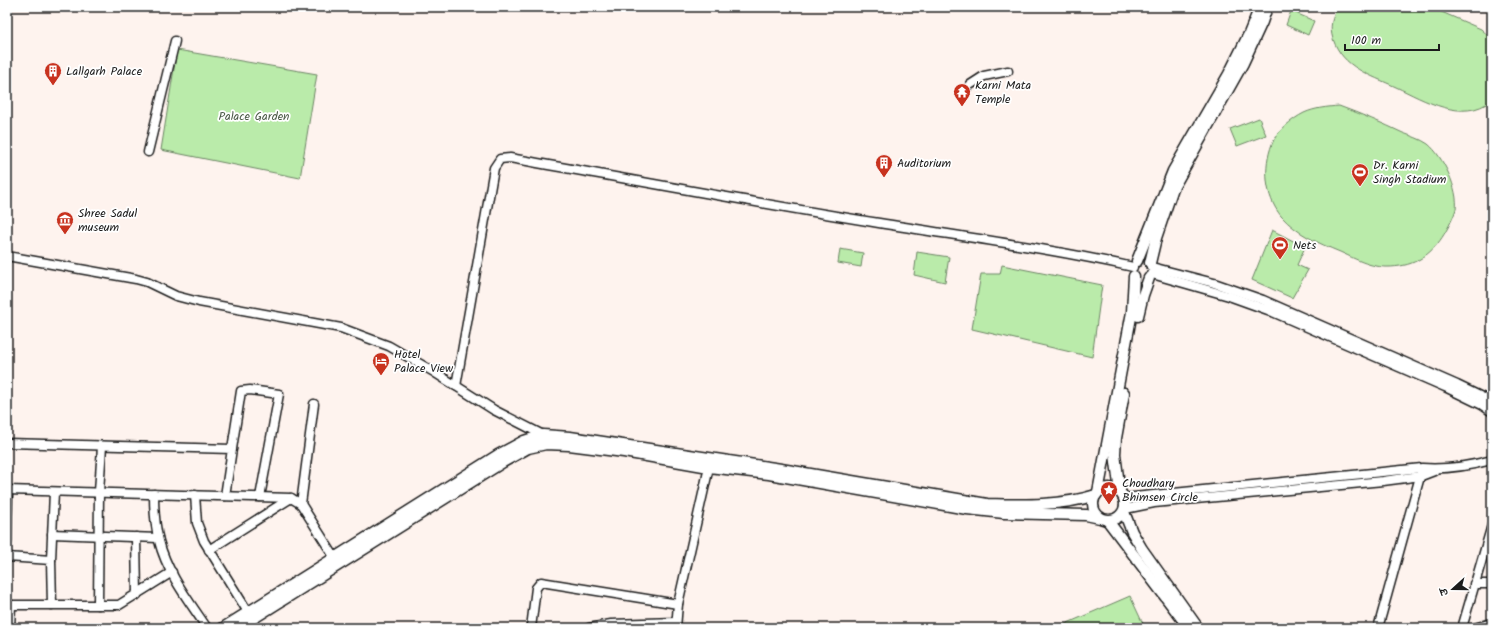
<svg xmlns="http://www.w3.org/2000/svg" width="1499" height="635" font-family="Kalam,'Playpen Sans Deva',sans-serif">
<rect width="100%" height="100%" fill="#fef3ee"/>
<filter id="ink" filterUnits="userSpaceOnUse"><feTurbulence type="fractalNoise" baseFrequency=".025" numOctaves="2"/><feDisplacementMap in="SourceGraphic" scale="8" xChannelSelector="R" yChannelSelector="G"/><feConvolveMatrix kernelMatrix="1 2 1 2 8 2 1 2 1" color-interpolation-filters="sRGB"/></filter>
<g filter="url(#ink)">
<g fill="#baebaa" stroke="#6b8463">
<path d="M 1338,7 L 1430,7 L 1481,29 L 1492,39 L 1492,100 C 1463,124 1424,100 1396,87 C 1370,75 1343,68 1333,39 C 1329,27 1332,17 1338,7 Z"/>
<path d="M 1291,11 L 1314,21 L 1308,35 L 1286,25 Z"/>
<path d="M 177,50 L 317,74 L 300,178 L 161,150 Z"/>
<path d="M 1339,106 C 1361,114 1382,123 1403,133 C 1411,136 1421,139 1428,144 C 1443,156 1459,190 1456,209 C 1454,216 1450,224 1446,231 C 1436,249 1421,263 1400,266 C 1375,270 1362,262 1340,252 C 1318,243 1297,234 1281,216 C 1265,196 1263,168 1272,144 C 1276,132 1292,119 1304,113 C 1315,108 1327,107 1339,106 Z"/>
<path d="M 1259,118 L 1266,135 L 1237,146 L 1230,129 Z"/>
<path d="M 1272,230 L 1305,247 L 1297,265 L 1308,270 L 1292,298 L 1252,280 Z"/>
<path d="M 840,249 L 863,253 L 861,267 L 838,263 Z"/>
<path d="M 917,252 L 949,257 L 945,282 L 914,275 Z"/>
<path d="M 1002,265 L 1102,285 L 1092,357 L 972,329 L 981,274 L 1000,274 Z"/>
<path d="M 1130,596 L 1145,628 L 1056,628 Z"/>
</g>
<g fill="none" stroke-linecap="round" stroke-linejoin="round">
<g stroke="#1c1c1c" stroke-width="11">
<g id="minor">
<path d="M 970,85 L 984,76 L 1008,71"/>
<path d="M 148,152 L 175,41"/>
<path d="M 7,256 L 136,279 L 147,282 L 176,296 L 199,302 L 341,328 L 389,346 L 434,372 L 494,410 L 543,435"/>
<path d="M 1152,267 L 1214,283 L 1263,300 L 1457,385 L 1484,398 L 1492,403"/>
<path d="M 1152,274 L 1229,296 L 1268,310 L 1445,387 L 1482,405 L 1492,412"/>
<path d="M 456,386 L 494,168 L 500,159 L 510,158 C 633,180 756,203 879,223 C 964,237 1049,248 1133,267"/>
<path d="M 7,443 L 232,449 L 225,496"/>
<path d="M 232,449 L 241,391 L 250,390 L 279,394 L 260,497"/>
<path d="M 7,490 L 291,498 L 301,504 L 335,558"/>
<path d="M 154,494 C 154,510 155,526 159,541 C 167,573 189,601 207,628"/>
<path d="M 195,495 L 197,523 L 204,541 L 248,612"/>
<path d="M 1124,498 L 1422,468 C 1445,470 1469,466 1492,460"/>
<path d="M 301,504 L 314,404"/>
<path d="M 1125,509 L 1154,503 L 1383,481 L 1421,476 L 1434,471"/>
<path d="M 52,534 L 158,538"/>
<path d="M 136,537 L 137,595"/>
<path d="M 7,542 L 8,490"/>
<path d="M 209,550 L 291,498"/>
<path d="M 7,557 L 51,560 L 52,605"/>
<path d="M 51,560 L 54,492"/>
<path d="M 1474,584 L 1492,584"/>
<path d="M 7,605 L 119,605 L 172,572"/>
<path d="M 98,605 L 99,492 L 102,446"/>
<path d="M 10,628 L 11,605"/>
<path d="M 531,628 L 536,588 L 541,582 L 678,604"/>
<path d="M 589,628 L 611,624 L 676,622"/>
<path d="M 676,628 L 678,604 L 709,467"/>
<path d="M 1378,628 L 1421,473"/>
<path d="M 1462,628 L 1492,525"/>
<path d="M 1474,628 L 1492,623"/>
</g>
</g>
<g stroke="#1c1c1c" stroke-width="13">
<g id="major">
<path d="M 1137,261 L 1173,171 L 1229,74 L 1249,34 L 1260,7"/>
<path d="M 1150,263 L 1156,238 L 1173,188 L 1243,63 L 1262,22 L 1267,7"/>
<path d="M 1138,316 L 1143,295 L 1149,278"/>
<circle cx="1109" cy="504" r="16"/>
<path d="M 1098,492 L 1132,312 L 1134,276"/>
<path d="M 1120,492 L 1115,454 L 1116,438 L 1124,393"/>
<path d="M 1124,512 L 1132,532 L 1142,549 L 1198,628"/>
<path d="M 1108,521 L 1189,628"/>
<path d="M 223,628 L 498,455 L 524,441 L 543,435 L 570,437 L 781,469 L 987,504 C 1023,505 1062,506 1096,495"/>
<path d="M 238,628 L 503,462 L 528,448 L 546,444 L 569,445 L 624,452 L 709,467 L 769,474 L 967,509 L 1004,513 L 1086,515 L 1100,518"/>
</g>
</g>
<use href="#minor" stroke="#fff" stroke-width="8"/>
<use href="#major" stroke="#fff" stroke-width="10"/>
</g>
</g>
<defs>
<g id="building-pin" transform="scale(0.9)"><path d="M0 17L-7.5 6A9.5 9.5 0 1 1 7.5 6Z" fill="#c8321e" stroke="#fff"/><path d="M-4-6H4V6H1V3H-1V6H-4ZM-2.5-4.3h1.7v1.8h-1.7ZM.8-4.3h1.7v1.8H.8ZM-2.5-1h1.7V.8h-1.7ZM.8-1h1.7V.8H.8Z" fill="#fff"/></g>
<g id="temple-pin" transform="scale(0.9)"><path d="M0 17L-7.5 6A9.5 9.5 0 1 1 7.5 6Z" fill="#c8321e" stroke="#fff"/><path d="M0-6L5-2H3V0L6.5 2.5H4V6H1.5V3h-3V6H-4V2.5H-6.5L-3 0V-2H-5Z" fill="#fff"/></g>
<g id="stadium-pin" transform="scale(0.9)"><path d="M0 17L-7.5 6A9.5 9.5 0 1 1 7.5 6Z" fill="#c8321e" stroke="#fff"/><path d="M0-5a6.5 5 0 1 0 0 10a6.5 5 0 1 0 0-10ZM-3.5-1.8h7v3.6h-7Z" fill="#fff"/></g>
<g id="museum-pin" transform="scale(0.9)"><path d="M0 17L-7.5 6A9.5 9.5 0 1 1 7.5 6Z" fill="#c8321e" stroke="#fff"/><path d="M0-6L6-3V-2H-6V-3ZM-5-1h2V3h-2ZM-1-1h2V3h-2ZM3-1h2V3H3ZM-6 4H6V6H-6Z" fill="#fff"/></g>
<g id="hotel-pin" transform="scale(0.9)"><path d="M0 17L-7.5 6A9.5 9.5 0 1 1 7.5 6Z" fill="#c8321e" stroke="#fff"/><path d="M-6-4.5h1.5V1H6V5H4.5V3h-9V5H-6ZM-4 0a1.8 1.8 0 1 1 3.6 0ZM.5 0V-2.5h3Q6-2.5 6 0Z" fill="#fff"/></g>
<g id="sight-pin" transform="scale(0.9)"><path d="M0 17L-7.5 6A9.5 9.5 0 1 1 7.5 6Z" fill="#c8321e" stroke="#fff"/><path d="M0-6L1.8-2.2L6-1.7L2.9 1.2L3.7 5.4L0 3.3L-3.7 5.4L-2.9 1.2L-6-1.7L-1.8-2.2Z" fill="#fff"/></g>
</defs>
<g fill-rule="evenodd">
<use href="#building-pin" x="53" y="71"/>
<use href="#temple-pin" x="962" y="92"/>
<use href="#building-pin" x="884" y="163"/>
<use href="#stadium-pin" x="1360" y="172"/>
<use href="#museum-pin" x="65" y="220"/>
<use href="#stadium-pin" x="1280" y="245"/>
<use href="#hotel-pin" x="381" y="361"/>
<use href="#sight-pin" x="1109" y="490"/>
</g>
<g text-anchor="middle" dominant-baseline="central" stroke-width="3.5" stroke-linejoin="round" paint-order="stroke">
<g font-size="12" fill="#1c1c1c" stroke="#fff" text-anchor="start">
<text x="66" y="71">Lallgarh Palace</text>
<text x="975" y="85">Karni Mata<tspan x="975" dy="14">Temple</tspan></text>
<text x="897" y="163">Auditorium</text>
<text x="1373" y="165">Dr. Karni<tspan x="1373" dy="14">Singh Stadium</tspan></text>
<text x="78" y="213">Shree Sadul<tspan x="78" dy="14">museum</tspan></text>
<text x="1293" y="245">Nets</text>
<text x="394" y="354">Hotel<tspan x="394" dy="14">Palace View</tspan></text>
<text x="1122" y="483">Choudhary<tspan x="1122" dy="14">Bhimsen Circle</tspan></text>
</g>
<g font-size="12" fill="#4b5a47" stroke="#fff">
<text x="254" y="116">Palace Garden</text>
</g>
</g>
<rect width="1499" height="635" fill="none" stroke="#fff" stroke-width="24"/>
<rect x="12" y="12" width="1475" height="611" fill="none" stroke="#1c1c1c" stroke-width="1.5" filter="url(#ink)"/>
<g transform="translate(1453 589) rotate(249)" stroke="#ffffff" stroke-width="3" paint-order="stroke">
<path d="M0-3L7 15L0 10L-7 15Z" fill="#1c1c1c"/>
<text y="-6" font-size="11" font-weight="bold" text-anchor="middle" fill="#1c1c1c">उ</text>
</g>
<path d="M1345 44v6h94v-6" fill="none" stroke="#1c1c1c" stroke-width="2"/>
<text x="1351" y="44" font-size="12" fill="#1c1c1c" stroke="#ffffff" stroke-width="3" paint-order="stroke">100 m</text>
</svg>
